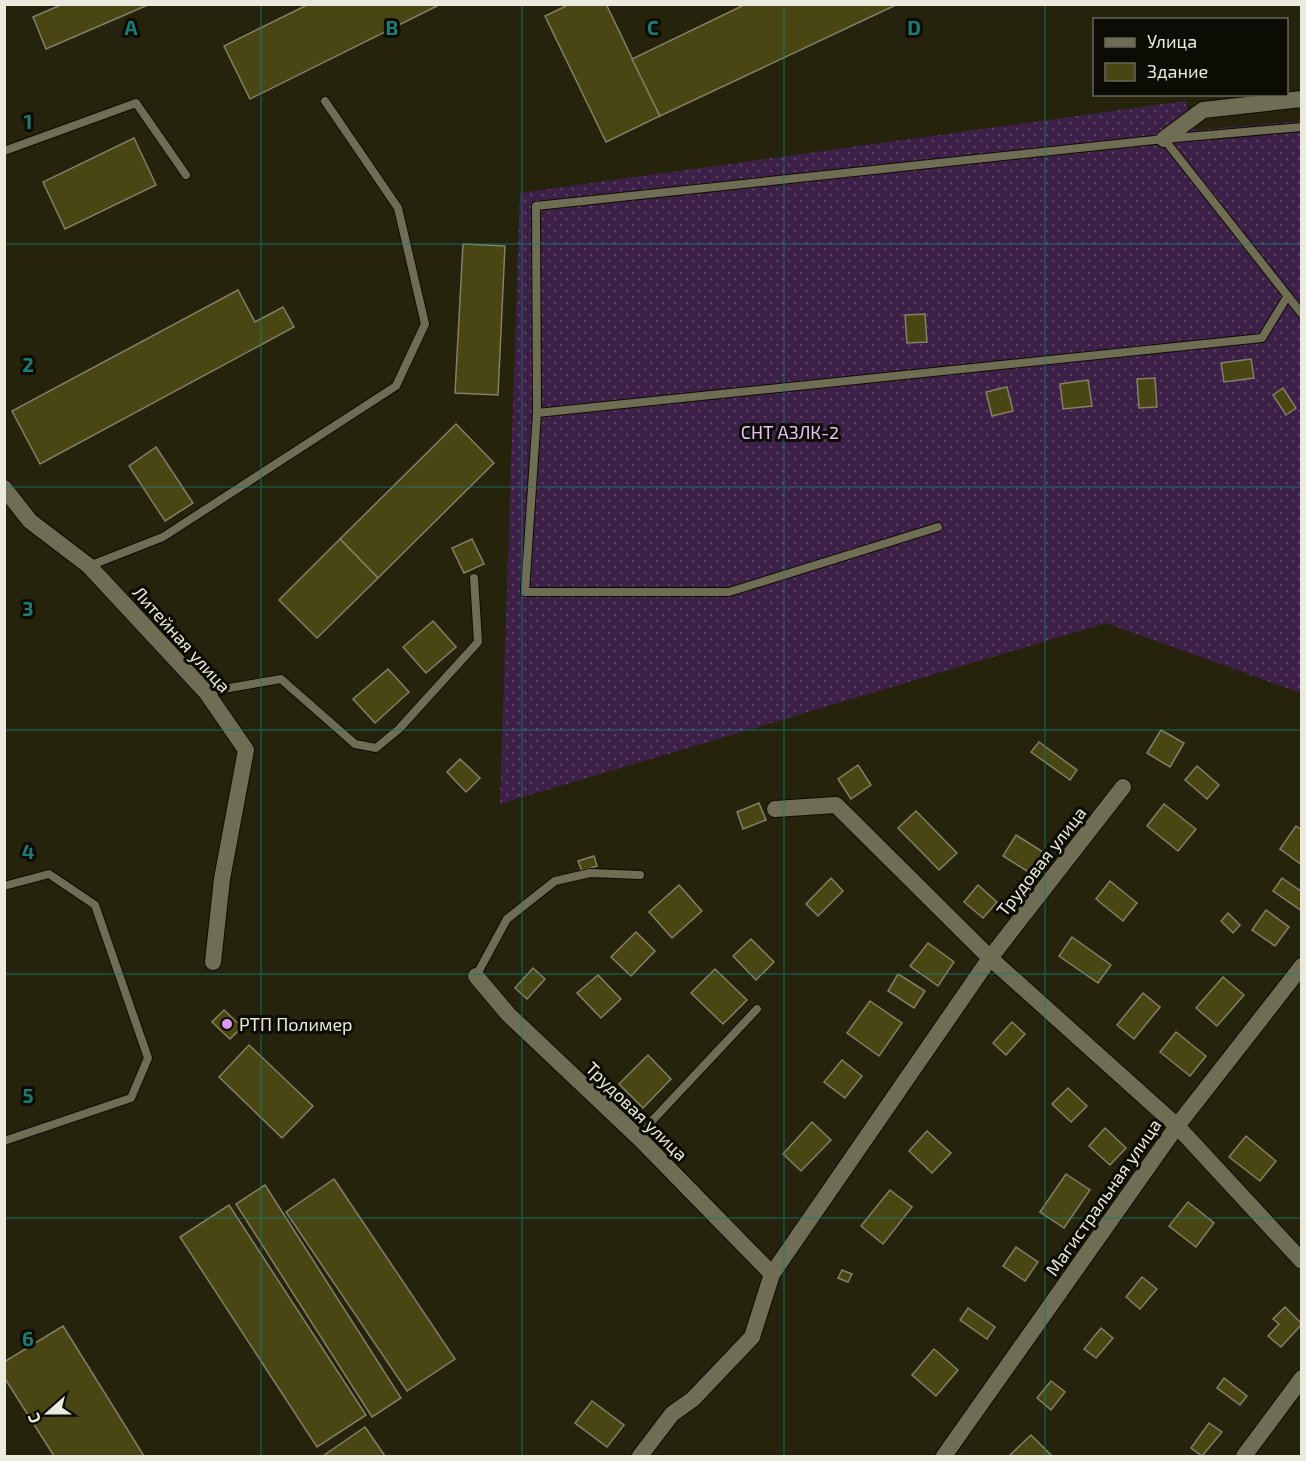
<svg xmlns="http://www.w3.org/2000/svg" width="1306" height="1461" font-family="'Exo 2',sans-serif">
<defs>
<pattern id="garden-dots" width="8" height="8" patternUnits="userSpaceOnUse" patternTransform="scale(1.5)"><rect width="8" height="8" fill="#3d2048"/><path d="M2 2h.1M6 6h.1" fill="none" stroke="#594162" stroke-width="1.8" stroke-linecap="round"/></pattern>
</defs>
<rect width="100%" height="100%" fill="#25230c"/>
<path fill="url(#garden-dots)" d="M 1185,101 L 1196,130 L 1301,121 L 1301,693 L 1106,623 L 500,804 L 520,193 Z"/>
<g fill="#494614" stroke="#828167" stroke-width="1.5">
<path d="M 63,4 L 150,4 L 46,49 L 33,17 Z"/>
<path d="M 309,4 L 441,4 L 250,99 L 224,46 Z"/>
<path d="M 570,4 L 606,4 L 660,116 L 606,142 L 545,16 Z"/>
<path d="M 746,4 L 898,4 L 660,116 L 632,59 Z"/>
<path d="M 134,138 L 156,185 L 65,229 L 43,182 Z"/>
<path d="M 463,244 L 505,246 L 498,395 L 455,393 Z"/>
<path d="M 238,290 L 255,322 L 283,307 L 294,327 L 40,464 L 12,411 Z"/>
<path d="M 925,314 L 927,342 L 907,343 L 905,315 Z"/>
<path d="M 1251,359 L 1254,378 L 1224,382 L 1221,363 Z"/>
<path d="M 1155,378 L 1157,407 L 1139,408 L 1137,379 Z"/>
<path d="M 1088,380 L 1092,406 L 1063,409 L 1060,384 Z"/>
<path d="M 1007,387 L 1013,411 L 992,416 L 986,392 Z"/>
<path d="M 1283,388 L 1296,408 L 1286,415 L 1273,395 Z"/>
<path d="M 456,424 L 494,463 L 378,578 L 340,539 Z"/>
<path d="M 156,447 L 193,503 L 165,521 L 129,466 Z"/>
<path d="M 340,539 L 378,578 L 317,638 L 279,600 Z"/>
<path d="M 472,539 L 484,564 L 464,573 L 452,548 Z"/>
<path d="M 433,621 L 456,647 L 426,673 L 403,647 Z"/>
<path d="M 388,669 L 409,692 L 375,723 L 353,699 Z"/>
<path d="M 1161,730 L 1184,743 L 1170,767 L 1147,753 Z"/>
<path d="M 1039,742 L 1077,770 L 1070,780 L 1031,752 Z"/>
<path d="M 460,759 L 480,778 L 466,792 L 447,772 Z"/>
<path d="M 858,765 L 871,785 L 851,799 L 838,779 Z"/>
<path d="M 1197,766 L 1219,785 L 1207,799 L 1185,780 Z"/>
<path d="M 759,803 L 766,820 L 743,829 L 737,812 Z"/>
<path d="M 1164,804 L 1196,829 L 1178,851 L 1147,826 Z"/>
<path d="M 916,811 L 957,853 L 939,870 L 898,828 Z"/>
<path d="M 1296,826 L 1302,830 L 1302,865 L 1280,849 Z"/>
<path d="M 1016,835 L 1051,857 L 1038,878 L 1003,856 Z"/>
<path d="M 594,856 L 597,866 L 582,871 L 578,861 Z"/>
<path d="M 831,878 L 843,891 L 818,916 L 806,904 Z"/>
<path d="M 1282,878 L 1302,892 L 1302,911 L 1273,891 Z"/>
<path d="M 1110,881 L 1137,903 L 1123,921 L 1096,899 Z"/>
<path d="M 679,885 L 702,911 L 672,938 L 649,912 Z"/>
<path d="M 978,885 L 997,902 L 983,918 L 964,902 Z"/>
<path d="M 1266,910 L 1289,927 L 1275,946 L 1252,930 Z"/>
<path d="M 1228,913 L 1240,925 L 1233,933 L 1221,921 Z"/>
<path d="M 636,932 L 655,951 L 631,976 L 611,957 Z"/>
<path d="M 1072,937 L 1111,965 L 1098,983 L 1059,956 Z"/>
<path d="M 751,939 L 774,962 L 756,980 L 733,956 Z"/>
<path d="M 928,943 L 954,962 L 938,986 L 910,966 Z"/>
<path d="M 533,968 L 545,979 L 527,999 L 515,988 Z"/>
<path d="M 715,969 L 747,1000 L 723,1024 L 691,993 Z"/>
<path d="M 898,974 L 925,991 L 914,1008 L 888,991 Z"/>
<path d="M 598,975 L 621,999 L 601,1018 L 577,993 Z"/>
<path d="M 1223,977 L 1244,995 L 1217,1026 L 1196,1008 Z"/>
<path d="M 1143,993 L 1160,1007 L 1134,1039 L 1117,1025 Z"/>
<path d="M 870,1001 L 902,1023 L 879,1056 L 847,1033 Z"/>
<path d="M 224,1010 L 242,1027 L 230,1039 L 212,1022 Z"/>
<path d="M 1012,1022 L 1025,1034 L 1006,1055 L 993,1043 Z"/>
<path d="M 1176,1032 L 1206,1056 L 1190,1076 L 1160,1052 Z"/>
<path d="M 249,1045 L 313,1106 L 282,1138 L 219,1077 Z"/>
<path d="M 648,1055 L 671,1079 L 643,1108 L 619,1084 Z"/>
<path d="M 842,1060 L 862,1076 L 845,1098 L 824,1082 Z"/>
<path d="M 1068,1088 L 1087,1106 L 1071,1122 L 1052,1104 Z"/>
<path d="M 812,1122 L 831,1140 L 801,1171 L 783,1154 Z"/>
<path d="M 1105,1128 L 1126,1148 L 1110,1165 L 1089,1146 Z"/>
<path d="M 927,1131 L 951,1153 L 932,1173 L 909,1151 Z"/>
<path d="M 1246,1136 L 1276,1161 L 1260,1181 L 1229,1157 Z"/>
<path d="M 1066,1174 L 1090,1190 L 1064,1228 L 1040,1212 Z"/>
<path d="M 334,1179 L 455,1359 L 407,1391 L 286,1212 Z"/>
<path d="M 265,1185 L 401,1398 L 372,1417 L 236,1204 Z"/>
<path d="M 890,1190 L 912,1207 L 883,1244 L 861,1226 Z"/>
<path d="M 1188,1202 L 1214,1223 L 1196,1247 L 1169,1226 Z"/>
<path d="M 229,1205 L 366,1415 L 317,1447 L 180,1237 Z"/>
<path d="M 1016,1247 L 1038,1262 L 1025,1281 L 1003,1266 Z"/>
<path d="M 842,1270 L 852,1274 L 848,1282 L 838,1278 Z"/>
<path d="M 1142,1277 L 1157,1289 L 1140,1309 L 1126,1297 Z"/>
<path d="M 1285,1307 L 1302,1324 L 1281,1347 L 1268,1336 L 1279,1324 L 1273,1319 Z"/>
<path d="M 968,1308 L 995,1327 L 987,1339 L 960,1320 Z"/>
<path d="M 63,1326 L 144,1456 L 54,1456 L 4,1377 L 4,1362 Z"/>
<path d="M 1101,1328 L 1113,1338 L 1096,1358 L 1084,1349 Z"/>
<path d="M 934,1349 L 958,1370 L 936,1396 L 912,1375 Z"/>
<path d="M 1224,1378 L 1247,1396 L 1240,1405 L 1217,1388 Z"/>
<path d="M 1051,1381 L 1065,1392 L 1051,1410 L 1037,1398 Z"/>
<path d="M 592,1401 L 624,1425 L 607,1447 L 575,1423 Z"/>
<path d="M 1209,1423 L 1222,1432 L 1202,1456 L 1191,1448 Z"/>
<path d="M 365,1427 L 385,1456 L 323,1456 Z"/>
<path d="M 1031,1435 L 1052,1456 L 1009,1456 Z"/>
</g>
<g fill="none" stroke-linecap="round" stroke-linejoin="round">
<g stroke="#0e0c00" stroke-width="10">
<g id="lane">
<path d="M 1164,139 L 1302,314"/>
<path d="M 4,151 L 136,103 L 186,175"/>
<path d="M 537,413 L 1262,338 L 1287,297"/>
<path d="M 938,527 L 729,592 L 525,592 L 537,413 L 536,206 L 1164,139 L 1302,127"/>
<path d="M 89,566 L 163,537 L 396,386 L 425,324 L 398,208 L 325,101"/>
<path d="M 206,692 L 281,679 L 355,744 L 376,748 L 399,729 L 478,642 L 474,578"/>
<path d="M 4,886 L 49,874 L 95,905 L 148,1058 L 131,1098 L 4,1141"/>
<path d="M 476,976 L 507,919 L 555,881 L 590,873 L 640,875"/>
<path d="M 640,1139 L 650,1123 L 757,1009"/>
</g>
</g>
<g stroke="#0e0c00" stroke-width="18">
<g id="street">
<path d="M 1164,139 L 1203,110 L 1302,99"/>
<path d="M 4,488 L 30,521 L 89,566 L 206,692 L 246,750 L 222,879 L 213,962"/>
<path d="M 775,809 L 836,805 L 990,958 L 1177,1126 L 1302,1261"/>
<path d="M 476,976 L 508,1014 L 640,1139 L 772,1274"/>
<path d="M 640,1456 L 672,1414 L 693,1399 L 752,1337 L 772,1274 L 990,958 L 1123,787"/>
<path d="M 944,1456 L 1177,1126 L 1302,966"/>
<path d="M 1244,1456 L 1302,1378"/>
</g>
</g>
<use href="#lane" stroke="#6f6e54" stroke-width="8"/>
<use href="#street" stroke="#6f6e54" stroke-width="16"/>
</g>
<path fill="none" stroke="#1a7c74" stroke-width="1.5" stroke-opacity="0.55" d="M 261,4 L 261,1456M 522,4 L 522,1456M 784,4 L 784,1456M 1045,4 L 1045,1456M 4,244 L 1302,244M 4,487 L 1302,487M 4,730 L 1302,730M 4,974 L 1302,974M 4,1218 L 1302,1218"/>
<circle fill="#db99f5" stroke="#0d0c04" stroke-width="2" cx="227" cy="1024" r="6"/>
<g text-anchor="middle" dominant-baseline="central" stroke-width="6" stroke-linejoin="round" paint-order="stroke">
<g font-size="18" fill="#e8c0f8" stroke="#0d0c04">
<text x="790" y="432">СНТ АЗЛК-2</text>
</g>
<g font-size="18" fill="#ebebdd" stroke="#0d0c04">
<text transform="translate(182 639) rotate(48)">Литейная улица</text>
<text transform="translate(1041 861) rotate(-52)">Трудовая улица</text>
<text transform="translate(637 1111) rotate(44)">Трудовая улица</text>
<text transform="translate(1103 1197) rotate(-55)">Магистральная улица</text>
</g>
<g font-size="18" fill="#ebebdd" stroke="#0d0c04" text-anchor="start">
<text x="239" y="1024">РТП Полимер</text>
</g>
</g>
<g font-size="20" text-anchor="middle" font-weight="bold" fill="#1a7c74" stroke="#0d0c04" stroke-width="6" stroke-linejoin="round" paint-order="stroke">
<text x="131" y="35">A</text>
<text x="392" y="35">B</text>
<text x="653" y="35">C</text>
<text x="914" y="35">D</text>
<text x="28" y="129">1</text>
<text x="28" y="372">2</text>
<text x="28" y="616">3</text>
<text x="28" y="859">4</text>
<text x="28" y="1103">5</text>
<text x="28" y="1346">6</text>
</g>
<rect width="1306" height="1461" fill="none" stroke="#ebebdd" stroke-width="12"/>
<rect x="1093" y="18" width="195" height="78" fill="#0d0c04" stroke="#66655b" stroke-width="1.5"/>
<rect x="1105" y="38" width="30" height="9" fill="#6f6e54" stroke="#66655b" stroke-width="1.5"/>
<text x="1147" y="48" font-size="18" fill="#ebebdd">Улица</text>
<rect x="1105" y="63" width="30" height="18" fill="#494614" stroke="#66655b" stroke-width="1.5"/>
<text x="1147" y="78" font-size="18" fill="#ebebdd">Здание</text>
<g transform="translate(48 1413) rotate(249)" stroke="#0d0c04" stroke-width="4.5" paint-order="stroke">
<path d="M0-4.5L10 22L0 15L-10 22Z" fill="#ebebdd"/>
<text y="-9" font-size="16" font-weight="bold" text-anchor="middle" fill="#ebebdd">С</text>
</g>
</svg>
